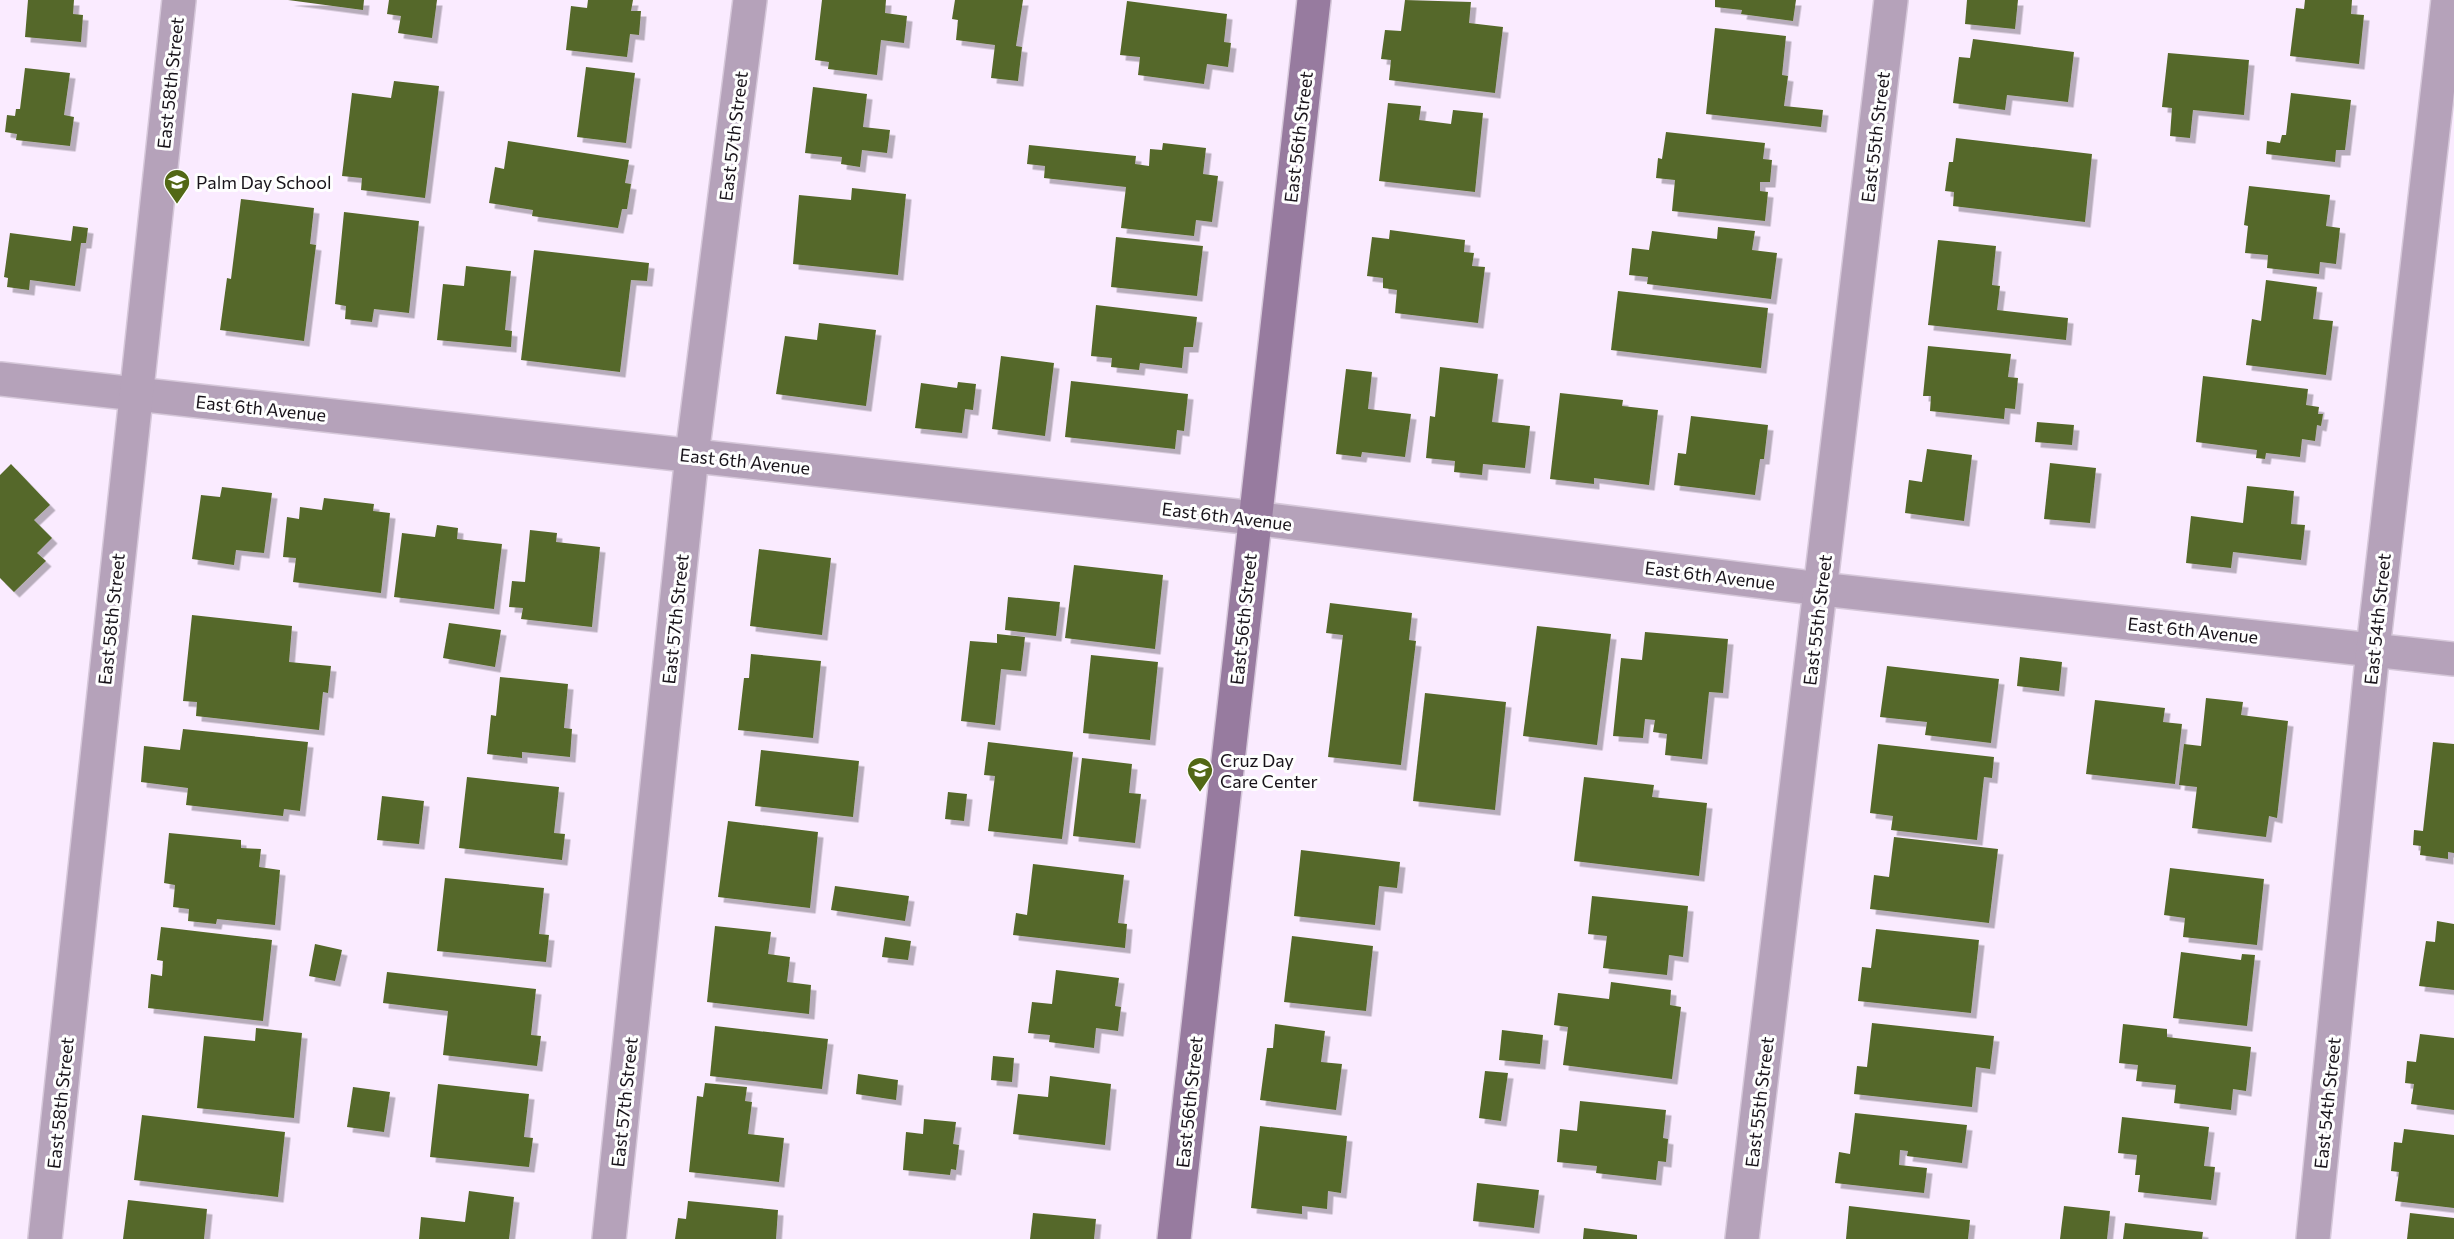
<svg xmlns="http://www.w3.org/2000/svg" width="2454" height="1239" font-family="Commissioner,sans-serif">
<defs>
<filter id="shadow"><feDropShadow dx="5.5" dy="5.5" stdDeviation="0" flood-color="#0004"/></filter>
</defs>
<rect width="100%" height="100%" fill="#faebff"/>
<g fill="#556829" filter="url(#shadow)">
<path d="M 28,0 L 74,0 L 73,14 L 83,15 L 81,42 L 25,37 Z"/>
<path d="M 288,0 L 364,0 L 363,10 Z"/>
<path d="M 389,0 L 437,0 L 432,38 L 398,33 L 401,16 L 387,14 Z"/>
<path d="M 588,0 L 633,0 L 631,11 L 641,11 L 639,35 L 630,34 L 627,57 L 566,50 L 571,6 L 587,8 Z"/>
<path d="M 822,0 L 886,0 L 885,13 L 907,16 L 904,43 L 881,40 L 877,75 L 828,69 L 829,62 L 815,60 Z"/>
<path d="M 955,0 L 1023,0 L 1016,46 L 1022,47 L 1018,81 L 991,78 L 995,45 L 956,40 L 958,20 L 952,19 Z"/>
<path d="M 1405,0 L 1471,2 L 1469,23 L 1503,27 L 1495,93 L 1389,80 L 1391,60 L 1381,59 L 1385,30 L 1401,31 Z"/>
<path d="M 1715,0 L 1796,0 L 1793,21 L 1741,14 L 1742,10 L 1715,7 Z"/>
<path d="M 1967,0 L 2018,0 L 2015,29 L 1965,24 Z"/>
<path d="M 2305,0 L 2352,0 L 2351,14 L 2364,15 L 2359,64 L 2290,56 L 2296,8 L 2304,9 Z"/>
<path d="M 1127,1 L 1227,14 L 1224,42 L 1231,43 L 1228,67 L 1207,64 L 1204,84 L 1138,75 L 1140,57 L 1120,55 Z"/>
<path d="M 1715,28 L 1786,36 L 1782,75 L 1788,76 L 1784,106 L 1823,110 L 1821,127 L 1706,114 Z"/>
<path d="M 1973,39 L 2074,52 L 2068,102 L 2007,95 L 2005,110 L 1953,103 L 1959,57 L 1970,58 Z"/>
<path d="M 2168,53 L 2249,60 L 2244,115 L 2193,110 L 2190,138 L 2170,136 L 2172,108 L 2162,107 Z"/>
<path d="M 586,67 L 635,73 L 626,143 L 577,137 Z"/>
<path d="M 25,68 L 70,73 L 64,115 L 74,117 L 70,146 L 16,140 L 17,134 L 5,132 L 7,115 L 15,116 L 16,109 L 20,109 Z"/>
<path d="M 394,81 L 439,86 L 425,198 L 361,190 L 362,178 L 342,176 L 352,93 L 391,98 Z"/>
<path d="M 813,87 L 867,94 L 863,127 L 890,130 L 887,153 L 862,150 L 860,167 L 841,164 L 842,157 L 805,153 Z"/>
<path d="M 2291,93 L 2351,100 L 2345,150 L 2336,150 L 2335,162 L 2266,154 L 2267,141 L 2280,143 L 2282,135 L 2286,135 Z"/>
<path d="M 1388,103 L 1421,106 L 1419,120 L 1451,124 L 1453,110 L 1483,113 L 1475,192 L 1379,181 Z"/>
<path d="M 1666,132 L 1765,143 L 1763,159 L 1772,160 L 1770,182 L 1760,182 L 1760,191 L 1768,192 L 1765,221 L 1672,211 L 1675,180 L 1656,178 L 1658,158 L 1662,159 Z"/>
<path d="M 1956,138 L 2092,154 L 2085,222 L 1953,206 L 1954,192 L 1945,191 L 1949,162 L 1953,162 Z"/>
<path d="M 508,141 L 629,160 L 625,183 L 631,184 L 627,209 L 622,209 L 618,228 L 532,216 L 533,210 L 489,203 L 495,167 L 504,169 Z"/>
<path d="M 1163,143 L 1206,148 L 1203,174 L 1218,176 L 1212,222 L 1196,220 L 1194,236 L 1121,228 L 1126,187 L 1044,178 L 1045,166 L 1027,164 L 1029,145 L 1136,156 L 1135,164 L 1149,166 L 1150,149 L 1162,150 Z"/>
<path d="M 2249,186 L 2330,195 L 2326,226 L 2340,228 L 2336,264 L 2320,262 L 2319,274 L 2267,268 L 2268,255 L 2245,253 L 2248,226 L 2244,225 Z"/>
<path d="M 852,188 L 906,194 L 898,275 L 793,264 L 799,195 L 851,200 Z"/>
<path d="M 241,199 L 314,208 L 310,244 L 316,245 L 304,341 L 220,330 L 227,278 L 231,279 Z"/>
<path d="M 344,212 L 419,221 L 409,313 L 374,309 L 372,322 L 345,319 L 346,306 L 335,304 Z"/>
<path d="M 73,226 L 88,228 L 86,243 L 81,243 L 75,286 L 30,280 L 29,290 L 7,287 L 8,278 L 4,277 L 10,233 L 71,241 Z"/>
<path d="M 1718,227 L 1755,231 L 1752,250 L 1777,253 L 1771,299 L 1647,284 L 1648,277 L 1629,275 L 1632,248 L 1649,250 L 1652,231 L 1717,239 Z"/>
<path d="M 1390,230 L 1465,240 L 1464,252 L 1474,253 L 1472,266 L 1485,267 L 1478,323 L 1395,313 L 1397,290 L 1383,288 L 1383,278 L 1367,276 L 1372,237 L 1389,239 Z"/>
<path d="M 1116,237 L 1203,246 L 1197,296 L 1111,287 Z"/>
<path d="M 1938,240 L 1996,246 L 1992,285 L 2000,286 L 1997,310 L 2068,318 L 2066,340 L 1928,325 Z"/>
<path d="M 534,250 L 649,263 L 647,281 L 631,280 L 620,372 L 521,360 Z"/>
<path d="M 466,266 L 511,271 L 505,330 L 512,331 L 511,347 L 437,340 L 443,284 L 464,286 Z"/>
<path d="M 2266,280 L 2317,287 L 2313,319 L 2333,321 L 2326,375 L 2246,365 L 2252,319 L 2261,321 Z"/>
<path d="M 1618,291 L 1768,308 L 1761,368 L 1611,350 Z"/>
<path d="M 1096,305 L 1197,317 L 1193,347 L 1184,347 L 1182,368 L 1140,363 L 1139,370 L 1111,367 L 1112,358 L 1091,356 Z"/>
<path d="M 819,323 L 876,330 L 866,406 L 776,394 L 785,336 L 817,340 Z"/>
<path d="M 1928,346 L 2011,354 L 2008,377 L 2018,378 L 2015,409 L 2005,408 L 2004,419 L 1930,411 L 1931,396 L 1923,396 Z"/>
<path d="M 1001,356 L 1054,363 L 1045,436 L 992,429 Z"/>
<path d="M 1440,367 L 1498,374 L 1492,422 L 1530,426 L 1525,468 L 1483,464 L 1482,475 L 1454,472 L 1455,461 L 1426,458 L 1430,416 L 1435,417 Z"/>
<path d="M 1346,369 L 1372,372 L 1368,409 L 1411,414 L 1405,457 L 1362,452 L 1361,457 L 1336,454 Z"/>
<path d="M 2203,376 L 2308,389 L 2306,405 L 2319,407 L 2318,414 L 2323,414 L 2321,426 L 2317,425 L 2315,441 L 2302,439 L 2300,457 L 2266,453 L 2265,459 L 2256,458 L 2257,450 L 2196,442 Z"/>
<path d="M 1071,381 L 1188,394 L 1184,431 L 1177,430 L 1175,449 L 1065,437 Z"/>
<path d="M 958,382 L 976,384 L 973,410 L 965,409 L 962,433 L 915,428 L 921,383 L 957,388 Z"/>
<path d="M 1560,393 L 1623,400 L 1622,406 L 1658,410 L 1649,485 L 1594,478 L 1594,484 L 1550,479 Z"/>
<path d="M 1691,416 L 1768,425 L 1764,459 L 1760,459 L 1755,495 L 1674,485 L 1678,453 L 1686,454 Z"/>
<path d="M 2037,422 L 2074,425 L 2072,445 L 2035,442 Z"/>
<path d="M 1927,449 L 1972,455 L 1964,521 L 1905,513 L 1909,480 L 1922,482 Z"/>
<path d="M 2050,463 L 2096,468 L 2090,523 L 2044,519 Z"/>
<path d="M 11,464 L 50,505 L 34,520 L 52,538 L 37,553 L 46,561 L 14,592 L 0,578 L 0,475 Z"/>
<path d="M 2247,486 L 2294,491 L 2291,524 L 2305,525 L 2301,560 L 2233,552 L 2231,568 L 2186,563 L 2191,516 L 2243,523 Z"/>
<path d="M 222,487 L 272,493 L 264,553 L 236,550 L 234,565 L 192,559 L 201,495 L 220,497 Z"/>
<path d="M 324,498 L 374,504 L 373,511 L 390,513 L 381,593 L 293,582 L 296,558 L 283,557 L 287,517 L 299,519 L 300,507 L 322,510 Z"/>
<path d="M 437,525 L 458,528 L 457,539 L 502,544 L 494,609 L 394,597 L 402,533 L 435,537 Z"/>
<path d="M 530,530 L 557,533 L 556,542 L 600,547 L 592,627 L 521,619 L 523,608 L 509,607 L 512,581 L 525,582 Z"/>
<path d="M 759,549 L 831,558 L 822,635 L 750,626 Z"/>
<path d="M 1074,565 L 1163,575 L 1155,649 L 1065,638 Z"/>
<path d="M 1008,597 L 1060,602 L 1056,636 L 1005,630 Z"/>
<path d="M 1330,603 L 1412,613 L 1409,640 L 1416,641 L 1401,765 L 1328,757 L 1343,635 L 1326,633 Z"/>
<path d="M 192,615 L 292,626 L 289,662 L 331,666 L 328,693 L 323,692 L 319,730 L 196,716 L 197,702 L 183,701 Z"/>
<path d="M 449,623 L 501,630 L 495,667 L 443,658 Z"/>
<path d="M 1537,626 L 1611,634 L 1597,745 L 1523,736 Z"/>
<path d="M 1645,632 L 1728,639 L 1723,693 L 1709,692 L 1702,759 L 1665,755 L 1667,734 L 1653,732 L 1655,720 L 1645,719 L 1643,738 L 1613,736 L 1621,658 L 1642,660 Z"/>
<path d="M 997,634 L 1025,637 L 1021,671 L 1001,669 L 995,725 L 961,721 L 970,641 L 997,643 Z"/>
<path d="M 751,654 L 821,661 L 813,738 L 738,730 L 744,678 L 749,678 Z"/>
<path d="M 1091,655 L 1158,662 L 1150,740 L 1083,733 Z"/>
<path d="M 2020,657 L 2062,662 L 2059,691 L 2017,686 Z"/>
<path d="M 1887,666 L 1999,679 L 1991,743 L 1925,735 L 1927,722 L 1880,717 Z"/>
<path d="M 500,677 L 568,684 L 564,728 L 572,729 L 570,757 L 522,752 L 522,758 L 487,754 L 491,715 L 496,716 Z"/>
<path d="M 1425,693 L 1506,702 L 1495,810 L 1413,801 Z"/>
<path d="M 2206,698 L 2243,702 L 2241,715 L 2288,721 L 2277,818 L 2269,816 L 2266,837 L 2192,828 L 2197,787 L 2179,785 L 2184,744 L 2201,746 Z"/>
<path d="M 2095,700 L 2165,708 L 2163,722 L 2182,724 L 2175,784 L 2086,774 Z"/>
<path d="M 183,729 L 308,742 L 300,811 L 284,809 L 283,816 L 186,805 L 188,788 L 141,782 L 144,746 L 180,750 Z"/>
<path d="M 988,742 L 1073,752 L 1062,839 L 988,831 L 995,776 L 984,775 Z"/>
<path d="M 2433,742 L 2454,744 L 2454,853 L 2448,852 L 2448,859 L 2420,855 L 2421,846 L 2413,845 L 2414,830 L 2423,831 Z"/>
<path d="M 1878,744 L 1994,757 L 1992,778 L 1984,777 L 1977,840 L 1891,830 L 1893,816 L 1870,813 Z"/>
<path d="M 761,750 L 859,761 L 853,817 L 755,806 Z"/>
<path d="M 1082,758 L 1132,764 L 1129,793 L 1141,794 L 1135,843 L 1073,836 Z"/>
<path d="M 467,777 L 559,787 L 554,833 L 565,834 L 562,860 L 459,848 Z"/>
<path d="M 1584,777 L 1654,785 L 1652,797 L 1707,803 L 1699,876 L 1574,861 Z"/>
<path d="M 948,792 L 967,794 L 964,821 L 945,819 Z"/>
<path d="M 382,796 L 424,801 L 419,844 L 377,840 Z"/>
<path d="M 728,821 L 818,832 L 810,908 L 718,897 Z"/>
<path d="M 169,833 L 241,840 L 241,848 L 261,849 L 259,867 L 280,870 L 275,925 L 217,919 L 216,924 L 188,921 L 189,909 L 173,907 L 175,885 L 164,883 Z"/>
<path d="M 1894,837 L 1998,849 L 1989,923 L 1870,909 L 1874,875 L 1889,877 Z"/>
<path d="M 1301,850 L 1400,862 L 1397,888 L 1379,886 L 1375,925 L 1294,916 Z"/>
<path d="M 1033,864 L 1124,875 L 1118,923 L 1127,924 L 1125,948 L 1013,935 L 1016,913 L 1027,915 Z"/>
<path d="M 2170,868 L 2264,879 L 2257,945 L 2183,937 L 2185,918 L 2164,915 Z"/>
<path d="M 445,878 L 544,888 L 539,934 L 549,935 L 546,962 L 437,951 Z"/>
<path d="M 835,886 L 909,896 L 905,921 L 831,910 Z"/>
<path d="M 1592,896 L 1688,906 L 1683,957 L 1669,955 L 1667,975 L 1603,968 L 1607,936 L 1588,934 Z"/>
<path d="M 2437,921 L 2454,924 L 2454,990 L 2419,986 L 2426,941 L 2435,942 Z"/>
<path d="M 715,926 L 771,932 L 768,954 L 790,957 L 787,982 L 811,985 L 809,1014 L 707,1002 Z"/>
<path d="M 161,927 L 272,940 L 263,1021 L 148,1008 L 151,974 L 162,976 L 163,961 L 157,960 Z"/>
<path d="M 1876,929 L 1979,940 L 1971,1013 L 1858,1001 L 1862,967 L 1871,968 Z"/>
<path d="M 1292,936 L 1373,946 L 1366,1011 L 1284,1002 Z"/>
<path d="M 885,937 L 911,941 L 908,960 L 882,957 Z"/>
<path d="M 315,944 L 342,950 L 335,981 L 309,976 Z"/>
<path d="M 2181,952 L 2241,960 L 2242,954 L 2255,955 L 2247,1026 L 2173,1018 Z"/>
<path d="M 1056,970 L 1119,978 L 1115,1006 L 1121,1007 L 1118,1031 L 1096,1028 L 1094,1048 L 1049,1042 L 1050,1035 L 1028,1033 L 1032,1002 L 1052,1004 Z"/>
<path d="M 387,972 L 536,989 L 531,1035 L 541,1036 L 537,1066 L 443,1055 L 448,1011 L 383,1003 Z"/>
<path d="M 1611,982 L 1671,990 L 1670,1005 L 1681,1007 L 1672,1079 L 1563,1065 L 1568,1027 L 1554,1025 L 1558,993 L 1609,999 Z"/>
<path d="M 1872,1023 L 1994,1036 L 1990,1069 L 1976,1067 L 1972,1107 L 1854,1094 L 1857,1066 L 1867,1067 Z"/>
<path d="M 1275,1024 L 1325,1031 L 1321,1062 L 1342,1064 L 1336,1110 L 1260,1100 L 1267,1048 L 1273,1048 Z"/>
<path d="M 2123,1024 L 2167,1029 L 2167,1037 L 2251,1047 L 2246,1091 L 2233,1089 L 2231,1110 L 2174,1103 L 2176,1085 L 2136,1081 L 2138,1065 L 2119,1063 Z"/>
<path d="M 715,1026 L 828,1039 L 822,1089 L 710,1076 Z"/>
<path d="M 256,1028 L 302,1033 L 294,1118 L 197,1108 L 204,1036 L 255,1041 Z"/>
<path d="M 1502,1030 L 1543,1035 L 1540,1064 L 1499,1060 Z"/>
<path d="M 2420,1034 L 2454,1038 L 2454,1110 L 2411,1104 L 2414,1084 L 2405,1083 L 2407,1061 L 2416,1062 Z"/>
<path d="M 993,1056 L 1014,1058 L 1012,1082 L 991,1080 Z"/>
<path d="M 1485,1071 L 1508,1073 L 1501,1121 L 1479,1118 Z"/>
<path d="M 858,1074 L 898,1080 L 896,1100 L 856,1094 Z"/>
<path d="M 1050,1076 L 1111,1084 L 1105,1145 L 1013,1134 L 1018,1094 L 1048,1097 Z"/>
<path d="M 705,1083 L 747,1087 L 745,1101 L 752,1102 L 748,1134 L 784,1138 L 779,1182 L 689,1172 L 697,1096 L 703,1097 Z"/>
<path d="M 438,1084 L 529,1094 L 524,1137 L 533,1138 L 529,1167 L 430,1157 Z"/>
<path d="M 353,1087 L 390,1092 L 384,1132 L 347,1127 Z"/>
<path d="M 1580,1101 L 1666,1110 L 1663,1138 L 1668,1139 L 1666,1162 L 1658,1161 L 1656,1180 L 1596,1173 L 1597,1166 L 1557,1162 L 1560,1129 L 1577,1131 Z"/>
<path d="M 1855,1113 L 1967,1125 L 1962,1163 L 1907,1156 L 1908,1151 L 1900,1150 L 1899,1165 L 1927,1168 L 1924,1193 L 1835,1183 L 1839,1152 L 1850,1154 Z"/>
<path d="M 142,1115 L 285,1132 L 278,1197 L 134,1180 Z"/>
<path d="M 2122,1117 L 2209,1127 L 2204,1166 L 2215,1167 L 2211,1200 L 2138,1192 L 2140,1175 L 2135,1175 L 2137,1155 L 2118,1153 Z"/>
<path d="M 924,1119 L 956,1122 L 953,1144 L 959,1145 L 956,1170 L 951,1169 L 950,1175 L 903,1170 L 906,1132 L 923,1134 Z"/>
<path d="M 1260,1126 L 1347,1136 L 1341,1193 L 1328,1191 L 1327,1209 L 1302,1206 L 1302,1214 L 1251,1208 Z"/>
<path d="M 2404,1129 L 2454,1135 L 2454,1208 L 2395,1201 L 2399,1172 L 2391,1171 L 2394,1142 L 2402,1143 Z"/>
<path d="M 1477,1183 L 1539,1190 L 1534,1228 L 1473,1221 Z"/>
<path d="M 469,1191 L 514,1197 L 509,1239 L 419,1239 L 421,1217 L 465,1222 Z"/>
<path d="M 128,1200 L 207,1209 L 204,1239 L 123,1239 Z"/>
<path d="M 688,1201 L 778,1210 L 776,1239 L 675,1239 L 678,1218 L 686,1219 Z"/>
<path d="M 1849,1206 L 1970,1220 L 1968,1239 L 1846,1239 Z"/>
<path d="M 2064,1206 L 2110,1211 L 2107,1239 L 2060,1239 Z"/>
<path d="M 1033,1213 L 1096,1219 L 1094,1239 L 1030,1239 Z"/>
<path d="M 2410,1213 L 2454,1218 L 2454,1239 L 2407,1239 Z"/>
<path d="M 2125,1223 L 2203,1232 L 2202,1239 L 2123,1239 Z"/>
<path d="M 1584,1228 L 1637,1235 L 1637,1239 L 1583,1239 Z"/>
</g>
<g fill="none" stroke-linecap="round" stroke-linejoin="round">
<g stroke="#d6c8da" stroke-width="36">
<g id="street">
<path d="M 0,379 L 1254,518 L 1821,589 L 2454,659"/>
<path d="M 45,1239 L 179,0"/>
<path d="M 609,1239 L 692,455 L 750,0"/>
<path d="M 1742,1239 L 1891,0"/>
<path d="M 2313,1239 L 2373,649 L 2448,0"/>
</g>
</g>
<g stroke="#d6c8da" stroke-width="36">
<path id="secondary" d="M 1174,1239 L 1314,0"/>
</g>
<use href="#street" stroke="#b5a2ba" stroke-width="33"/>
<use href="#secondary" stroke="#977b9f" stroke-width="33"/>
</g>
<defs>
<g id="school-pin" transform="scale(1.35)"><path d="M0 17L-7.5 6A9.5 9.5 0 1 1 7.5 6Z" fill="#526815" stroke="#fefefe"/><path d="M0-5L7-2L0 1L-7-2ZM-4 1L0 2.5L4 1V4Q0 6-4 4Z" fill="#fff"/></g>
</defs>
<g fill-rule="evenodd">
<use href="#school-pin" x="177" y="182"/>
<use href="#school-pin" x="1200" y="770"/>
</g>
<g text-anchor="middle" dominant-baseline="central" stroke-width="6" stroke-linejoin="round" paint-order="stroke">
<g font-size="18" fill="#171219" stroke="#fefefe">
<text transform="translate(170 83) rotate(-84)">East 58th Street</text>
<text transform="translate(733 136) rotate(-83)">East 57th Street</text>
<text transform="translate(1298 137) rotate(-83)">East 56th Street</text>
<text transform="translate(1875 137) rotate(-83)">East 55th Street</text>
<text transform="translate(261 408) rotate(6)">East 6th Avenue</text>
<text transform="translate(745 461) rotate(6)">East 6th Avenue</text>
<text transform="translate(1227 516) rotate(7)">East 6th Avenue</text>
<text transform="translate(1710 575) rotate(7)">East 6th Avenue</text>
<text transform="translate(111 619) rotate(-84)">East 58th Street</text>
<text transform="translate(675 619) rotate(-84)">East 57th Street</text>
<text transform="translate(1243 619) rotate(-84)">East 56th Street</text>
<text transform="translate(2377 619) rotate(-84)">East 54th Street</text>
<text transform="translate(1817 620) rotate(-83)">East 55th Street</text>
<text transform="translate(2193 630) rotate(6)">East 6th Avenue</text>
<text transform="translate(624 1102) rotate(-84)">East 57th Street</text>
<text transform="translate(1189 1102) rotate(-84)">East 56th Street</text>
<text transform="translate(1759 1102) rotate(-83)">East 55th Street</text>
<text transform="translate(60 1103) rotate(-84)">East 58th Street</text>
<text transform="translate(2327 1103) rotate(-84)">East 54th Street</text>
</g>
<g font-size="18" fill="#171219" stroke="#fefefe" text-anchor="start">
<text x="196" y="182">Palm Day School</text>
<text x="1220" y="760">Cruz Day<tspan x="1220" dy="21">Care Center</tspan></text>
</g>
</g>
</svg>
